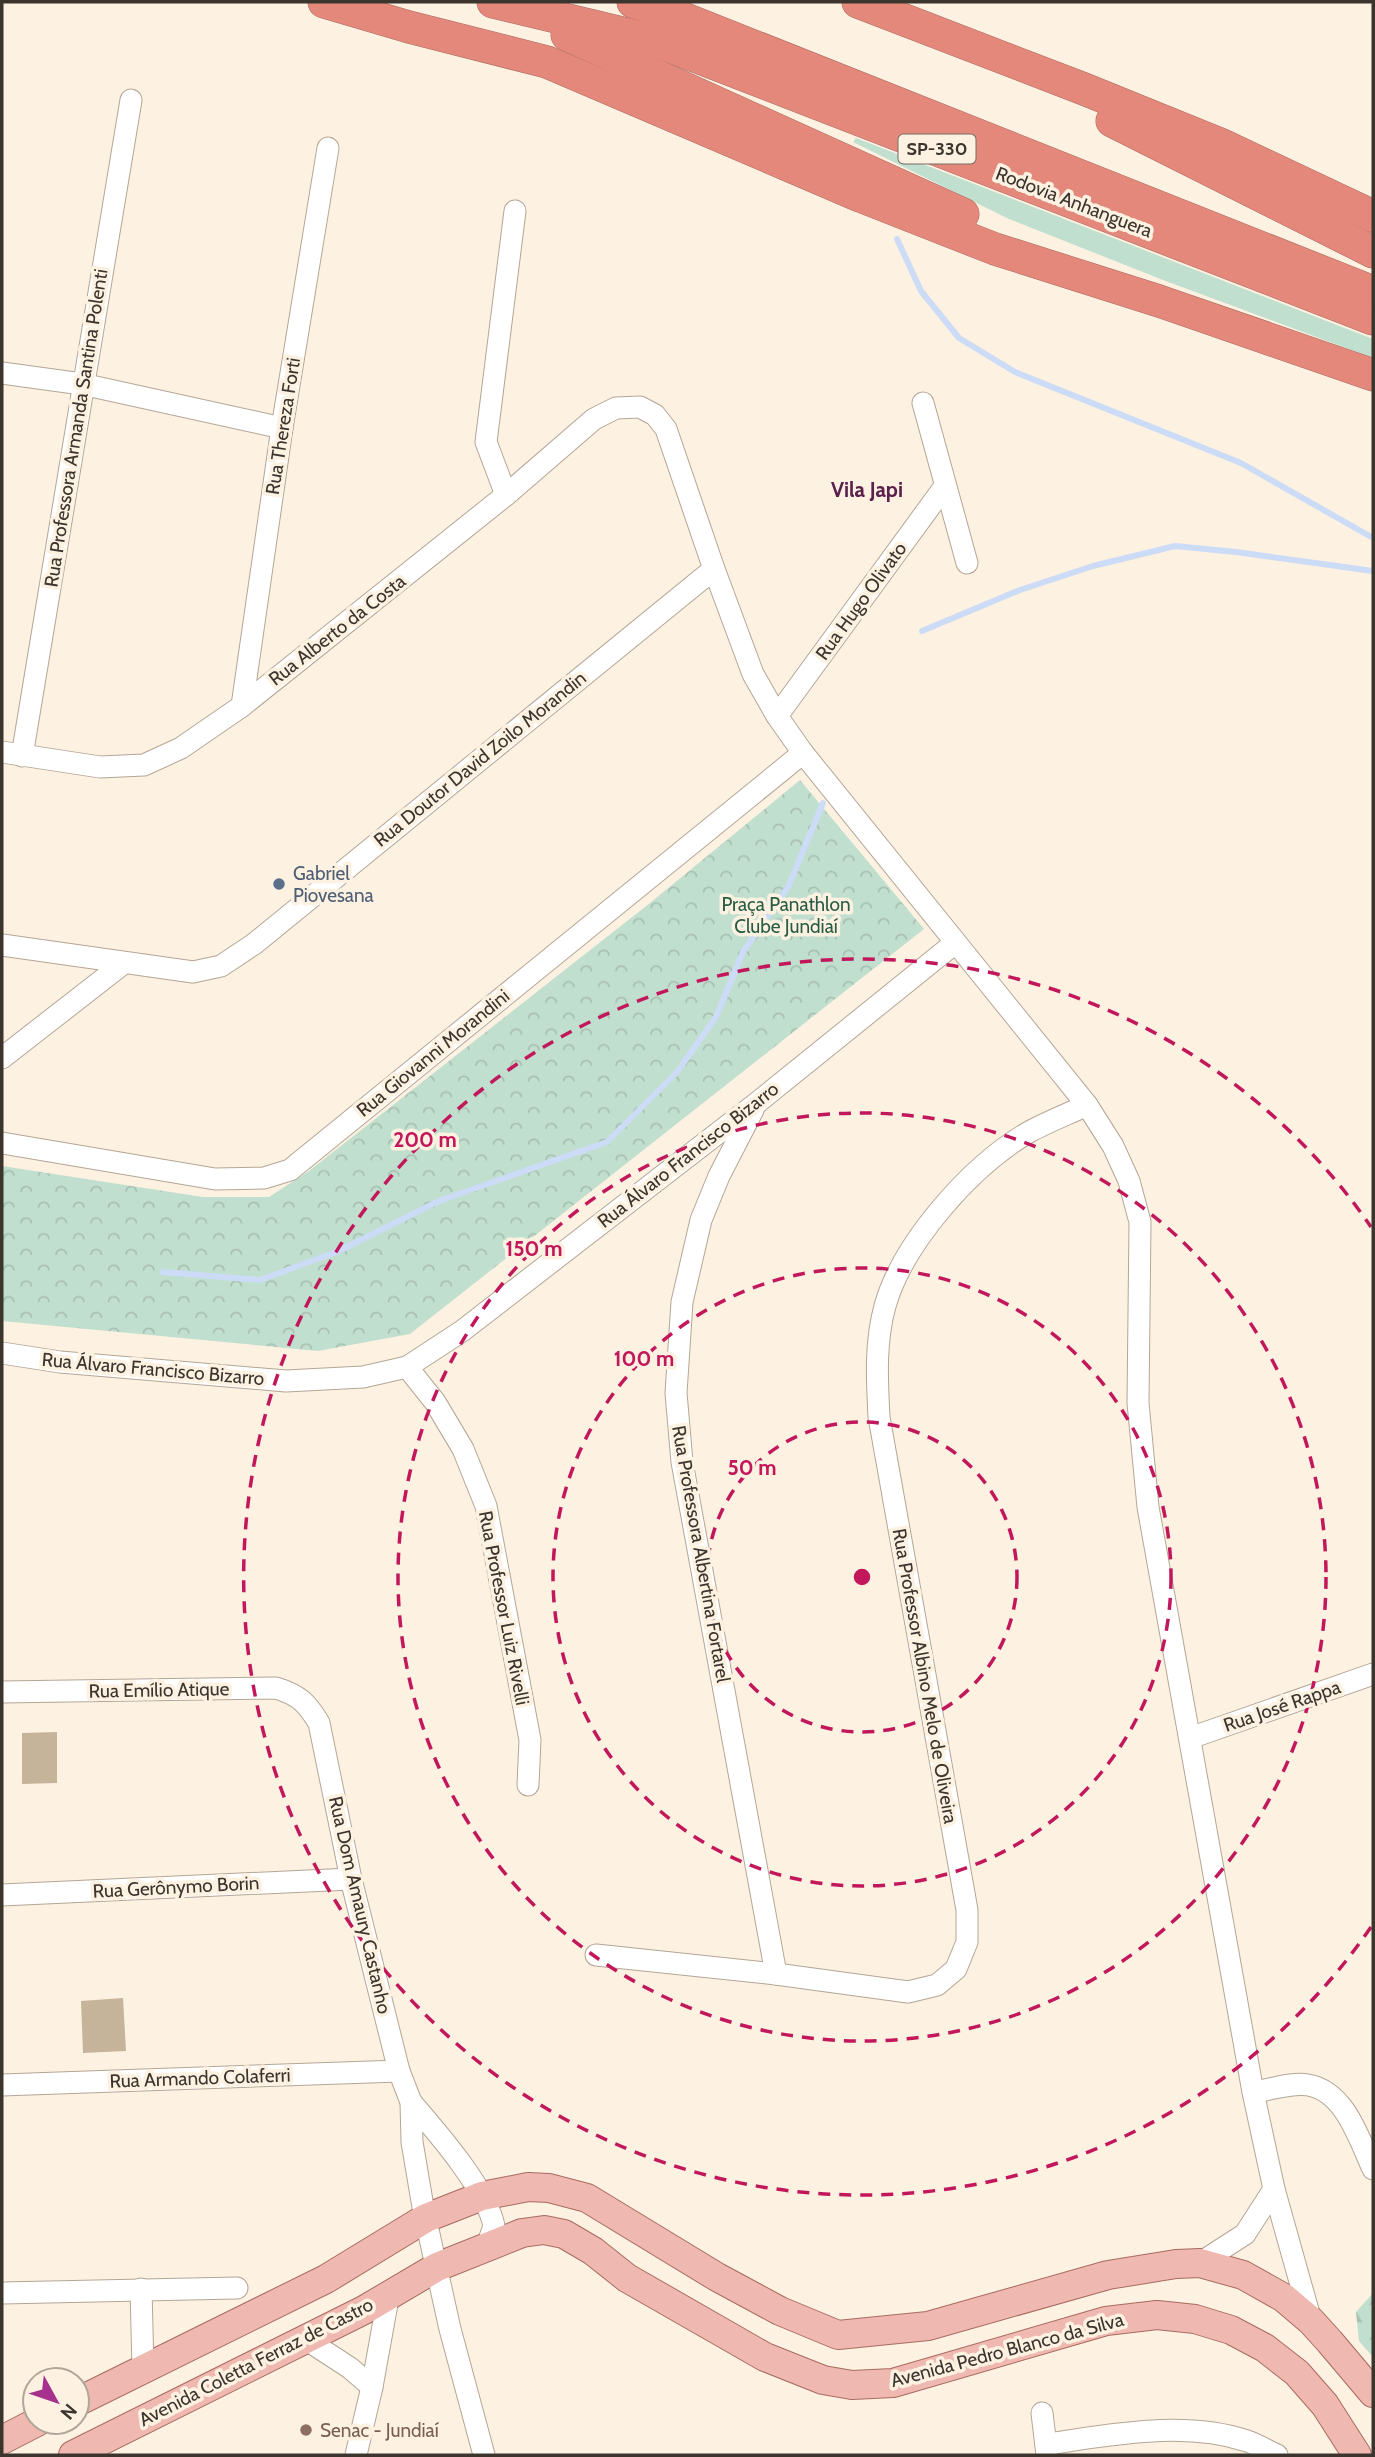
<svg xmlns="http://www.w3.org/2000/svg" width="1375" height="2457" font-family="Cabin,sans-serif">
<defs>
<pattern id="forest-firs" width="22" height="20" patternUnits="userSpaceOnUse" patternTransform="scale(1.75)"><rect width="22" height="20" fill="#c1dfce"/><path d="M5 1l3.5 6h-7zM16 11l3.5 6h-7z" fill="#a7c0b1"/></pattern>
<pattern id="park-crowns" width="20" height="18" patternUnits="userSpaceOnUse" patternTransform="scale(1.75)"><rect width="20" height="18" fill="#c1dfce"/><path d="M2 6a3 3 0 1 1 6 0M12 15a3 3 0 1 1 6 0" fill="none" stroke="#a7c0b1"/></pattern>
</defs>
<rect width="100%" height="100%" fill="#fdf1e2"/>
<path fill="#c1dfce" d="M 856,138 L 1373,339 L 1373,358 L 1163,280 L 1009,219 L 853,142 Z"/>
<path fill="url(#forest-firs)" d="M 1373,2293 L 1373,2357 L 1359,2341 L 1356,2312 Z"/>
<path fill="url(#park-crowns)" d="M 800,780 L 924,929 L 410,1334 L 318,1351 L 2,1321 L 2,1166 L 203,1197 L 269,1197 L 309,1171 L 650,903 Z"/>
<g fill="none" stroke-linecap="round" stroke-linejoin="round">
<g stroke="#ccdbf6" stroke-width="6">
<path d="M 897,239 L 921,291 L 959,338 L 1015,372 L 1241,463 L 1373,538"/>
<path d="M 922,631 L 1020,590 L 1093,566 L 1175,546 L 1236,552 L 1373,571"/>
<path d="M 163,1272 L 260,1280 L 339,1251 L 439,1201 L 607,1142 L 677,1072 L 716,1017 L 743,952 L 788,887 L 823,803"/>
</g>
</g>
<g fill="#c6b49a">
<path d="M 57,1732 L 57,1783 L 22,1784 L 22,1733 Z"/>
<path d="M 123,1998 L 126,2051 L 83,2053 L 81,2001 Z"/>
</g>
<g fill="none" stroke-linecap="round" stroke-linejoin="round">
<g stroke="#b4a695" stroke-width="23">
<g id="minor">
<path d="M 2,373 L 82,384 L 282,428"/>
<path d="M 923,403 L 967,563"/>
<path d="M 506,495 L 486,442 L 515,211"/>
<path d="M 242,706 L 282,428 L 328,148"/>
<path d="M 777,716 L 945,486"/>
<path d="M 2,752 L 100,767 L 144,765 L 181,748 L 242,706 L 506,495 L 594,419 L 616,408 L 640,407 L 655,415 L 666,429 L 714,569 L 753,674 L 777,716 L 803,753 L 1087,1105 L 1113,1146 L 1129,1181 L 1140,1222 L 1138,1403 L 1148,1507 L 1253,2092 L 1274,2189 L 1311,2321"/>
<path d="M 22,756 L 131,100"/>
<path d="M 2,945 L 193,972 L 221,966 L 254,944 L 714,569"/>
<path d="M 2,1058 L 124,963"/>
<path d="M 753,1110 L 719,1176 L 701,1220 L 682,1302 L 676,1393 L 682,1462 L 776,1974"/>
<path d="M 2,1143 L 215,1179 L 264,1178 L 290,1170 L 803,753"/>
<path d="M 2,1353 L 60,1362 L 286,1381 L 363,1377 L 407,1367 L 462,1331 L 758,1102 L 955,943"/>
<path d="M 407,1367 L 435,1402 L 463,1449 L 486,1506 L 530,1740 L 528,1785"/>
<path d="M 2,1692 L 276,1688 C 299,1695 307,1703 319,1723 L 351,1879 L 399,2071 L 411,2102 L 412,2142 L 423,2207 L 450,2329 L 484,2455"/>
<path d="M 1190,1738 L 1373,1674"/>
<path d="M 2,1895 L 351,1879"/>
<path d="M 596,1955 L 776,1974 L 908,1992 L 937,1985 L 956,1969 L 967,1942 L 967,1910 L 879,1417 C 877,1379 875,1342 885,1306 C 903,1242 972,1165 1029,1132 C 1047,1122 1068,1114 1087,1105"/>
<path d="M 2,2085 L 399,2071"/>
<path d="M 1253,2092 C 1270,2090 1292,2082 1308,2085 C 1345,2091 1359,2139 1373,2169"/>
<path d="M 411,2102 C 436,2131 487,2189 494,2226 L 487,2246"/>
<path d="M 1200,2263 L 1245,2234 L 1274,2189"/>
<path d="M 141,2289 L 143,2369"/>
<path d="M 2,2293 L 237,2288"/>
<path d="M 304,2338 L 350,2368 L 372,2387"/>
<path d="M 1042,2413 L 1047,2455"/>
<path d="M 1047,2444 C 1112,2435 1183,2420 1247,2441 C 1257,2444 1267,2451 1277,2455"/>
<path d="M 356,2455 L 372,2387 L 389,2293"/>
</g>
</g>
<g stroke="#a96b60" stroke-width="30">
<g id="major">
<path d="M 77,2402 L 326,2279 L 426,2218 L 482,2196 L 528,2187 L 549,2188 L 587,2198 L 717,2277 L 780,2311 L 838,2335 L 928,2326 L 1108,2275 L 1176,2264 L 1200,2263 L 1243,2275 L 1284,2298 L 1311,2321 L 1330,2342 L 1373,2393"/>
<path d="M 2,2440 L 37,2422"/>
<path d="M 73,2455 L 364,2310 L 437,2267 L 522,2233 L 544,2230 L 564,2234 L 593,2251 L 627,2278 L 765,2357 L 823,2380 L 852,2385 L 893,2383 L 1106,2321 L 1157,2315 L 1195,2319 L 1231,2330 L 1265,2348 L 1297,2373 L 1325,2405 L 1357,2455"/>
</g>
</g>
<g stroke="#a96b60" stroke-width="33">
<g id="highway">
<path d="M 324,2 L 409,27 L 547,62 L 860,196 L 995,249 L 1159,301 L 1373,375"/>
<path d="M 493,2 L 656,41 L 1373,319"/>
<path d="M 633,2 L 678,16 L 1373,292"/>
<path d="M 858,2 L 1084,89 L 1220,144 L 1373,216"/>
<path d="M 567,35 L 963,214"/>
<path d="M 1112,121 L 1373,252"/>
</g>
</g>
<use href="#minor" stroke="#fff" stroke-width="21"/>
<use href="#major" stroke="#efb8b0" stroke-width="28"/>
<use href="#highway" stroke="#e4887b" stroke-width="32"/>
</g>
<g fill="none" stroke="#c2185b" stroke-width="3.5" stroke-dasharray="12 9">
<circle cx="862" cy="1577" r="155"/>
<circle cx="862" cy="1577" r="309"/>
<circle cx="862" cy="1577" r="464"/>
<path d="M1371 1927A618 618 0 1 1 1371 1227"/>
</g>
<circle fill="#5c6f8a" stroke="#fdf1e2" stroke-width="2.5" cx="279" cy="884" r="7"/>
<circle fill="#8d6e63" stroke="#fdf1e2" stroke-width="2.5" cx="306" cy="2430" r="7"/>
<g text-anchor="middle" dominant-baseline="central" stroke-width="7" stroke-linejoin="round" paint-order="stroke">
<rect fill="#fdf1e2" stroke="#756d64" stroke-width="2" x="898.5" y="134.5" width="77" height="29" rx="5"/>
<g font-size="18" font-weight="bold" fill="#3b352e">
<text x="937" y="149">SP-330</text>
</g>
<g font-size="19" fill="#3b352e" stroke="#fdf1e2">
<text transform="translate(1074 202) rotate(21)">Rodovia Anhanguera</text>
<text transform="translate(283 426) rotate(-81)">Rua Thereza Forti</text>
<text transform="translate(76 428) rotate(-81)">Rua Professora Armanda Santina Polenti</text>
<text transform="translate(861 601) rotate(-54)">Rua Hugo Olivato</text>
<text transform="translate(337 630) rotate(-38)">Rua Alberto da Costa</text>
<text transform="translate(480 759) rotate(-39)">Rua Doutor David Zoilo Morandin</text>
<text transform="translate(433 1053) rotate(-39)">Rua Giovanni Morandini</text>
<text transform="translate(688 1155) rotate(-38)">Rua Álvaro Francisco Bizarro</text>
<text transform="translate(153 1369) rotate(5)">Rua Álvaro Francisco Bizarro</text>
<text transform="translate(701 1554) rotate(80)">Rua Professora Albertina Fortarel</text>
<text transform="translate(504 1608) rotate(79)">Rua Professor Luiz Rivelli</text>
<text transform="translate(925 1676) rotate(80)">Rua Professor Albino Melo de Oliveira</text>
<text transform="translate(159 1690) rotate(-1)">Rua Emílio Atique</text>
<text transform="translate(1282 1706) rotate(-19)">Rua José Rappa</text>
<text transform="translate(176 1887) rotate(-3)">Rua Gerônymo Borin</text>
<text transform="translate(360 1905) rotate(77)">Rua Dom Amaury Castanho</text>
<text transform="translate(200 2078) rotate(-2)">Rua Armando Colaferri</text>
<text transform="translate(1007 2350) rotate(-15)">Avenida Pedro Blanco da Silva</text>
<text transform="translate(256 2362) rotate(-27)">Avenida Coletta Ferraz de Castro</text>
</g>
<g font-size="19" fill="#4e5e75" stroke="#fdf1e2" text-anchor="start">
<text x="293" y="873">Gabriel<tspan x="293" dy="22">Piovesana</tspan></text>
</g>
<g font-size="19" fill="#285d44" stroke="#fdf1e2">
<text x="786" y="904">Praça Panathlon<tspan x="786" dy="22">Clube Jundiaí</tspan></text>
</g>
<g font-size="19" fill="#785e54" stroke="#fdf1e2" text-anchor="start">
<text x="320" y="2430">Senac - Jundiaí</text>
</g>
<g font-size="21" font-weight="bold" fill="#59214c" stroke="#fdf1e2">
<text x="867" y="489">Vila Japi</text>
</g>
</g>
<circle cx="862" cy="1577" r="10" fill="#c2185b" stroke="#fdf1e2" stroke-width="3.5"/>
<g font-size="21" text-anchor="middle" font-weight="bold" fill="#c2185b" stroke="#fdf1e2" stroke-width="7" stroke-linejoin="round" paint-order="stroke">
<text x="425" y="1147">200 m</text>
<text x="534" y="1256">150 m</text>
<text x="644" y="1366">100 m</text>
<text x="752" y="1475">50 m</text>
</g>
<rect width="1375" height="2457" fill="none" stroke="#3b352e" stroke-width="7"/>
<g transform="translate(56 2401) rotate(130)"><circle r="33" fill="#fdf1e2" stroke="#afa69a" stroke-width="2"/>
<path d="M0-5L12 26L0 18L-12 26Z" fill="#a5318c"/>
<text y="-10" font-size="19" font-weight="bold" text-anchor="middle" fill="#3b352e">N</text>
</g>
</svg>
